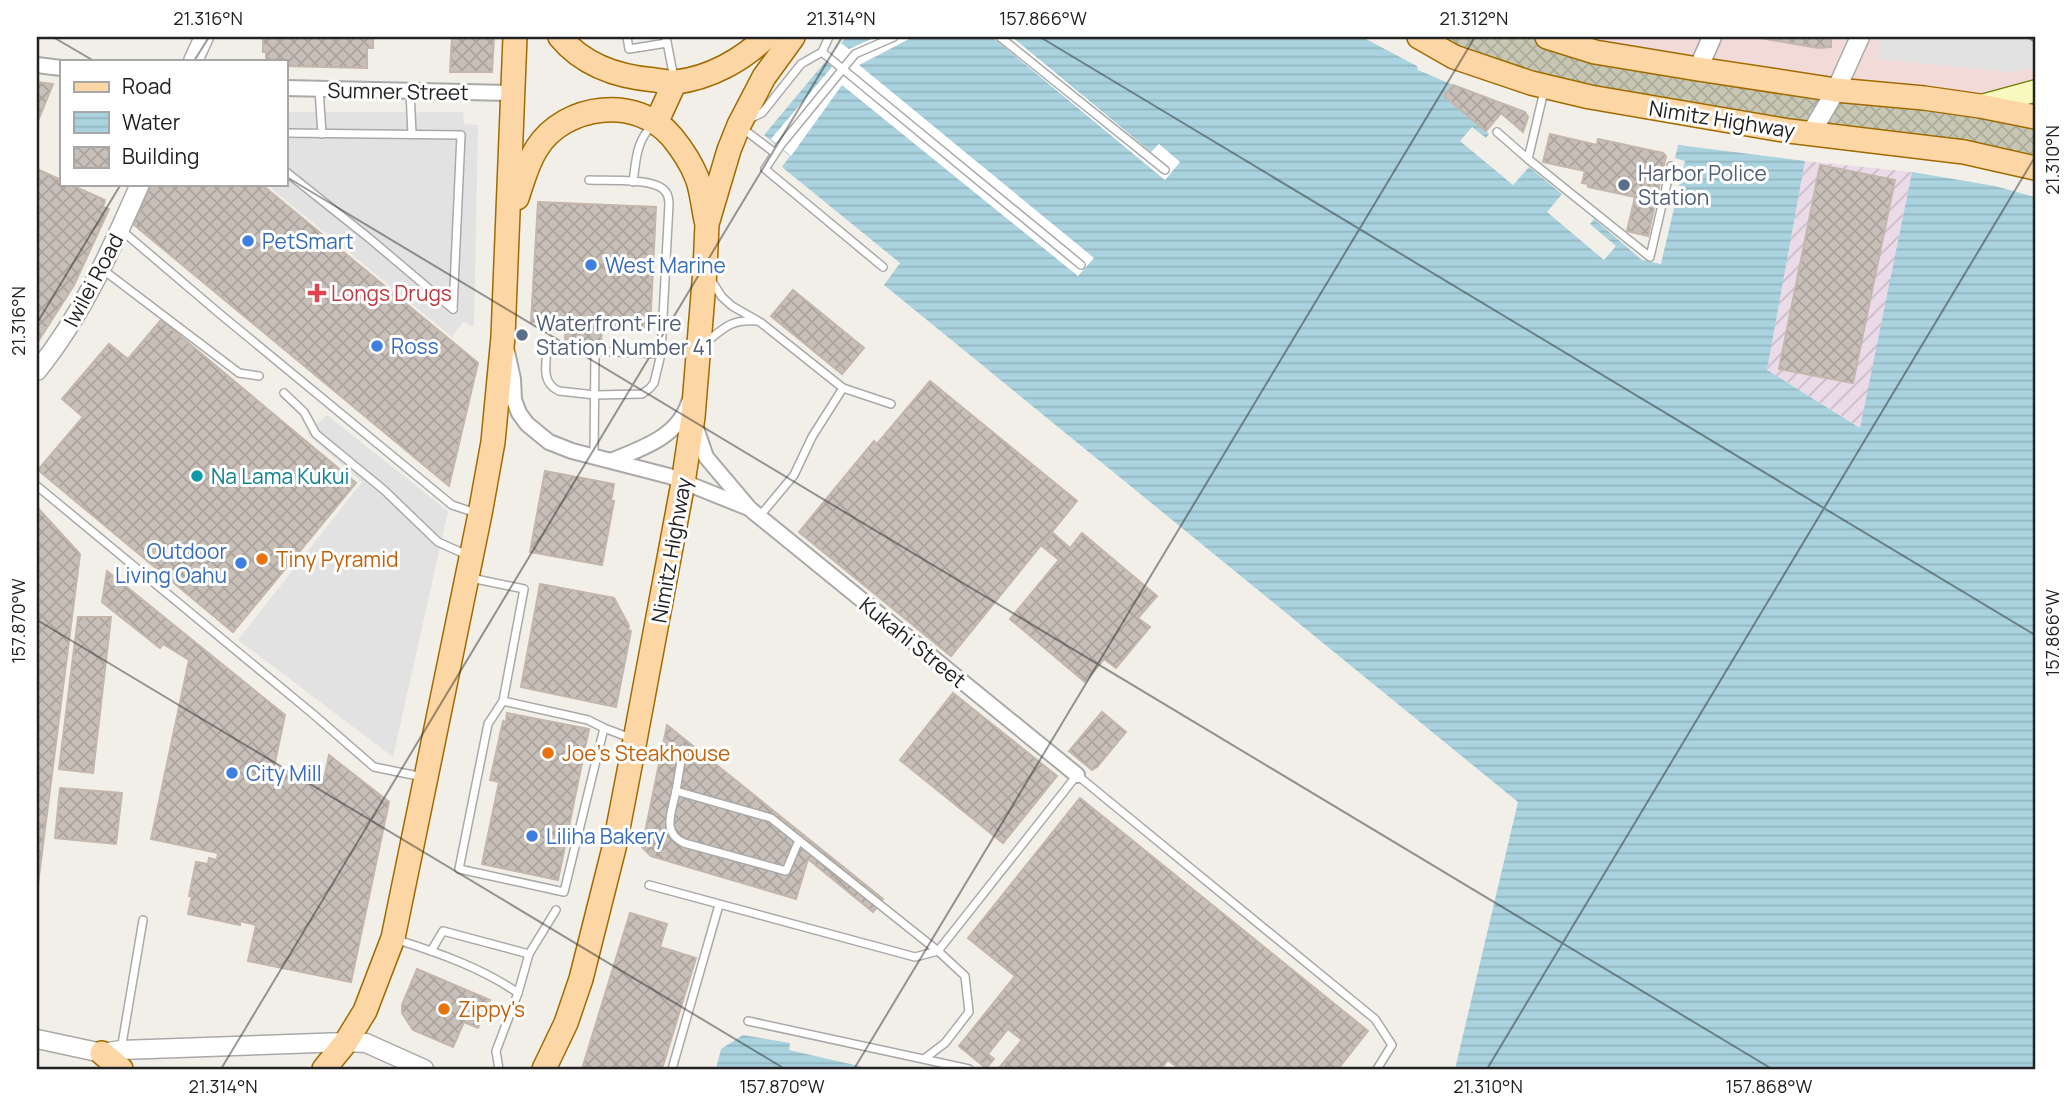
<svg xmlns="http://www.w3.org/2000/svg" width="2072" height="1106" font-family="Manrope,sans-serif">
<defs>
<pattern id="industrial-furrows" width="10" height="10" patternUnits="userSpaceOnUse" patternTransform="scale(1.75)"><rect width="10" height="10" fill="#ebdbe8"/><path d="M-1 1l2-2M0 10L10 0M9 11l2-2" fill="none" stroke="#c9bcc7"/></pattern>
<pattern id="construction-cross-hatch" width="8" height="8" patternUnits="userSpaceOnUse" patternTransform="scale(1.75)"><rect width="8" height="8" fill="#c7c7b4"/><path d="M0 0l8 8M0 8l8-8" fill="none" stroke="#abab9a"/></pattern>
<pattern id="water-rules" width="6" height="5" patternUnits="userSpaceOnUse" patternTransform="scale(1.75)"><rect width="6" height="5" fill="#aad3df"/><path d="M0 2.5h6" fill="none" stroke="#92b5bf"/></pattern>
<pattern id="building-cross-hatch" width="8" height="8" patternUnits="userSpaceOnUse" patternTransform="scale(1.75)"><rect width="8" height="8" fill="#c7bfb8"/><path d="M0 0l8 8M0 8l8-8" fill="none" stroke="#aba49e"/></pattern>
</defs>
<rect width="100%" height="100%" fill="#f2efe9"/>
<path fill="#f2dad9" d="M 1591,37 L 2035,37 L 2035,117 L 1698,69 Z"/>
<path fill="url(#industrial-furrows)" d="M 1805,161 L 1912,172 L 1861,428 L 1767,370 Z"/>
<path fill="url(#construction-cross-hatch)" d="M 1419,37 L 1548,37 L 2035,118 L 2035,170 L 1637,105 Z"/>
<g fill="#e2e2e2">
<path d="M 1880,37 L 2035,37 L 2035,67 L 2017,72 L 1999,71 L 1878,59 Z"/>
<path d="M 285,112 L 463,112 L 464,124 L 478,125 L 474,327 L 463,322 L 452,337 L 266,184 L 285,184 Z"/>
<path d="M 327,415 L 448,511 L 393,757 L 238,640 L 362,482 L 307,434 Z"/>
</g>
<g fill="url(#water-rules)">
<path d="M 846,37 L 1362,37 L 1417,66 L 1418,70 L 1453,85 L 1444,97 L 1489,134 L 1486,138 L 1472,127 L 1460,141 L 1513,185 L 1529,167 L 1562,194 L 1547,212 L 1604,260 L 1616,246 L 1590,224 L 1594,219 L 1642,260 L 1661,264 L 1685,161 L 1675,158 L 1678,145 L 1805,161 L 1767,370 L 1860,428 L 1912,172 L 1995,186 L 2035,197 L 2035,1069 L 1455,1069 L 1518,802 L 884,285 L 900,263 L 782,167 L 790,156 L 764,135 Z"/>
<path d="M 743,1035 L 790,1043 L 789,1050 L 872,1069 L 716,1069 L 721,1049 Z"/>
</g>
<g fill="#fff">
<path d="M 876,37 L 913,37 L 859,65 L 1094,258 L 1078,276 L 842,85 L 791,156 L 771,139 L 832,67 L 826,61 L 841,43 L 849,49 Z"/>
<path d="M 992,37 L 1012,37 L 1151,152 L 1159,144 L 1180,162 L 1165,180 Z"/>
</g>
<g fill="url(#building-cross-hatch)" stroke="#c4b6ab" stroke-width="2">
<path d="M 263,37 L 373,37 L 373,48 L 367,48 L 367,68 L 285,66 L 285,61 L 266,61 L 266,52 L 263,52 Z"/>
<path d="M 452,37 L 494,37 L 492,72 L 450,72 Z"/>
<path d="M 1755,37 L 1831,37 L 1831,47 L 1818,48 Z"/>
<path d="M 37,82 L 53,84 L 37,123 Z"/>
<path d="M 1453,85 L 1525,112 L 1528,117 L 1523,132 L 1501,113 L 1486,131 L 1444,96 Z"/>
<path d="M 1550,134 L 1597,145 L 1598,139 L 1663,153 L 1666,156 L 1648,236 L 1627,231 L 1635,197 L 1588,187 L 1588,184 L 1582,183 L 1585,171 L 1543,162 Z"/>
<path d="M 1820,165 L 1895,180 L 1853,383 L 1779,369 Z"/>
<path d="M 37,169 L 61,180 L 61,184 L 69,184 L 105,200 L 103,207 L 109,209 L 74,285 L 37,343 Z"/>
<path d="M 152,184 L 261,184 L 478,363 L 449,486 L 133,224 Z"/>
<path d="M 538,202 L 656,207 L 650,328 L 602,326 L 601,342 L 565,340 L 566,324 L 531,322 Z"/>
<path d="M 793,290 L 864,348 L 842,374 L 771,316 Z"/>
<path d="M 161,320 L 356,483 L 233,632 L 38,470 L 83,417 L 62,399 L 109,344 L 128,359 Z"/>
<path d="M 930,381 L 1077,501 L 951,656 L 799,532 L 874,441 L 877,444 Z"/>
<path d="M 545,471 L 614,484 L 611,501 L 614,501 L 602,565 L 530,552 Z"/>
<path d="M 37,507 L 80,554 L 38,884 L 37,884 Z"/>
<path d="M 1053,533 L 1070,548 L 1082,533 L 1157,596 L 1138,618 L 1150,627 L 1116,668 L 1104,659 L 1085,682 L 1010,619 L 1059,560 L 1042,546 Z"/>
<path d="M 107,571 L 285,715 L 274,767 L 324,779 L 329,755 L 389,802 L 351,982 L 248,961 L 256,925 L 240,921 L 240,925 L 188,914 L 192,896 L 189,896 L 196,862 L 208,864 L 209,858 L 217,860 L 218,853 L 151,839 L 189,660 L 163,644 L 160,648 L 102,602 Z"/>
<path d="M 540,584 L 614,598 L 629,626 L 628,630 L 631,631 L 616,707 L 521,687 Z"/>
<path d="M 78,617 L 111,617 L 93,773 L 59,769 Z"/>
<path d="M 953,693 L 1057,776 L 1003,843 L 900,760 Z"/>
<path d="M 1102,712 L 1126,732 L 1097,767 L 1092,770 L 1069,751 Z"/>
<path d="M 507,713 L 589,729 L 558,880 L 482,864 L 499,782 L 490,780 L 503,721 L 506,722 Z"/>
<path d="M 667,725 L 883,899 L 873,912 L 808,859 L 796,899 L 651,856 L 642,847 Z"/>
<path d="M 60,788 L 122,793 L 116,844 L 55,838 Z"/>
<path d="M 1080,798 L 1368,1031 L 1338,1069 L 1233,1069 L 1229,1066 L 1226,1069 L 1179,1069 L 1168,1060 L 1161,1069 L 1007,1069 L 999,1068 L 1022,1040 L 1008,1029 L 988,1054 L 994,1059 L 986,1068 L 959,1046 L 1015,976 L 968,938 Z"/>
<path d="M 630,913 L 667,924 L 660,947 L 696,958 L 662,1069 L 582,1069 Z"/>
<path d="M 417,969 L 490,1000 L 478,1028 L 464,1022 L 453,1047 L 413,1030 L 402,1013 L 402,1005 Z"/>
</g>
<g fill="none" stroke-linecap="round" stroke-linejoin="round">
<g stroke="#a9a9a9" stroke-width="10">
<g id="service">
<path d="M 627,37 L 629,49 L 667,43"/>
<path d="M 666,37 L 674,78"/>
<path d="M 1000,37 L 1165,170"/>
<path d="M 822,52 L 1081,265"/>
<path d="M 319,89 L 322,134"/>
<path d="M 410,91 L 412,134"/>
<path d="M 1544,91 L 1528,159 L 1650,257 L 1671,166"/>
<path d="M 751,118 L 762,113 L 801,64 L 822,52 L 829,37"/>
<path d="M 742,128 L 775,153"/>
<path d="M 1497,132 L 1528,159"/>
<path d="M 285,133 L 461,135 L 453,309"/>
<path d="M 285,171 L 369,238 L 453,309"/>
<path d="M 589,180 C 605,181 651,178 663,189 C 668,193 669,198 669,204 L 661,354 L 654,383 L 650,388 L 642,394 L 595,395 L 559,391 C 541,383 546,365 547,349 L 661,354"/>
<path d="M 633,182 C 636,161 636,140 653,125"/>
<path d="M 120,229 L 220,314 L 452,505 L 476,513"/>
<path d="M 883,267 L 765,169 L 780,146 L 855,54 L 894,37"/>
<path d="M 102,269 L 239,373 L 259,376"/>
<path d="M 711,280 L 722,297 L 732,306 L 760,322 L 843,388 L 891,404"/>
<path d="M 705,343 C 724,328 731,319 756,321"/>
<path d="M 284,393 L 304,412 L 316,434 L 384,490 L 438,542 L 467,555"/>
<path d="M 594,456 L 595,351"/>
<path d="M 37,486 L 313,714 L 374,767 L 423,777"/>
<path d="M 759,517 L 794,475 L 812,437 L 843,388"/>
<path d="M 471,578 L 524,589 L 503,701"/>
<path d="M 503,701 L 588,720 L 604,728 L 564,892 L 459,869 L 488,724 Z"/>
<path d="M 604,728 L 633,739"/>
<path d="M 676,791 L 683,749"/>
<path d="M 799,840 L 786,871 L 684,843 C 661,832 672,812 676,791 L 771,818 L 938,951 L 965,976 L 969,1012 L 945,1043 L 924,1059"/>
<path d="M 649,885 L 915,957 L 938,951 L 1077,775 L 1375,1019 L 1392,1045 L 1377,1069"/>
<path d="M 398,940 C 439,953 482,968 518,993"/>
<path d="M 431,951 L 443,931 L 529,954"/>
<path d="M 748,1021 L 969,1069"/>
<path d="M 121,1050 L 143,920"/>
<path d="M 499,1069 L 496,1051 L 518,993 L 529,954 L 556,910"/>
<path d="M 672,1069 L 719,905"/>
</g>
</g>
<g stroke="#a9a9a9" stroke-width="18">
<g id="minor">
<path d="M 37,65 L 61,68"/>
<path d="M 285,88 L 512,93"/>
<path d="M 507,352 L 513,379 L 514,400 L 519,413 L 527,424 L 549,442 L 572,451 L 669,476 L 746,507"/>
<path d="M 696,428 L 706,457 L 750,509 L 1077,775"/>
<path d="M 613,460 C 643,448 679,436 689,402"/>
</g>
</g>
<g stroke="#a9a9a9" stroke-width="21">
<g id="tertiary">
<path d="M 193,61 L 204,37"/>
<path d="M 1698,69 L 1712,37"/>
<path d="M 1811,133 L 1836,90 L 1860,37"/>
<path d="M 37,371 C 83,314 111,250 140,184"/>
<path d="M 37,1039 L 102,1053 L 121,1050 L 346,1042 L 366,1043 L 424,1069"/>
</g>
</g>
<g stroke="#707d05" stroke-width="24">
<path id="secondary" d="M 1980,106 L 2035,91"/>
</g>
<g stroke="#a06b00" stroke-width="26">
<g id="primary">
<path d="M 560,37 C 584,66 618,77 655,80 C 661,81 669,83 676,82 C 710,78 742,60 766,37"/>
<path d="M 1419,37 L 1454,57 L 1531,83 L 1590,97 L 1789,131 L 1964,152 L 2035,168"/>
<path d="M 1547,37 L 1595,52 L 1698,69 L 1836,90 L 1924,98 L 1980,106 L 2035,117"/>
<path d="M 656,123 L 675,82"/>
<path d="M 517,198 C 523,181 527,163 537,148 C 565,104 637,95 672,137 C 681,148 692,165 697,178 C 702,191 703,207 706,220"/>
<path d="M 102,1053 L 121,1069"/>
<path d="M 324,1069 L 346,1042 L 365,1011 L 393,938 L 480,514 L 493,442 L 503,337 L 515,37"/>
<path d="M 544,1069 L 566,1023 L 581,979 L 615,844 L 635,740 L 683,483 L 693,417 L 705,270 L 707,224 L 729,150 L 739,125 L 764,77 L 793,37"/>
</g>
</g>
<use href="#service" stroke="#fff" stroke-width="7"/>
<use href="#minor" stroke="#fff" stroke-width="14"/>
<use href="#tertiary" stroke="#fff" stroke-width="18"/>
<use href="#secondary" stroke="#f7fabf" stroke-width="21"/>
<use href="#primary" stroke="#fcd6a4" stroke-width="23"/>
</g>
<path fill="none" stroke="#222" stroke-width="2" stroke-opacity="0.45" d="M 53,37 L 94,61M 1040,37 L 2035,635M 2027,37 L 2035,42M 194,61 L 209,37M 285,176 L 1772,1069M 37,323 L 121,184M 37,620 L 785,1069M 221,1069 L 842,37M 854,1069 L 1475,37M 1487,1069 L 2035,157"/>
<g fill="#5c6f8a" stroke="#fff" stroke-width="2.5">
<circle cx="1624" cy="185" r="7"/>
<circle cx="522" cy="335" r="7"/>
</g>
<g fill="#3f7fe0" stroke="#fff" stroke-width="2.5">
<circle cx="248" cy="241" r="7"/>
<circle cx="591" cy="265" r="7"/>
<circle cx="377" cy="346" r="7"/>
<circle cx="241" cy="563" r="7"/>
<circle cx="232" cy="773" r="7"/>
<circle cx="532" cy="836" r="7"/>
</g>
<path fill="#e0444e" stroke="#fff" stroke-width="2.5" d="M313.5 282.5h7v7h7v7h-7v7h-7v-7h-7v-7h7z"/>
<circle fill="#0f9aa8" stroke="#fff" stroke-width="2.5" cx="197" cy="476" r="7"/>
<g fill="#e8710a" stroke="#fff" stroke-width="2.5">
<circle cx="262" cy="559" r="7"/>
<circle cx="548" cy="753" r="7"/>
<circle cx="444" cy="1009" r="7"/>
</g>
<g text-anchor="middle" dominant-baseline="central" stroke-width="6" stroke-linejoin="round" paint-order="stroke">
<g font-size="21" fill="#222" stroke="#fff">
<text transform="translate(398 91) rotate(1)">Sumner Street</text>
<text transform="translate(1722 119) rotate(9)">Nimitz Highway</text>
<text transform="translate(93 280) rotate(-62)">Iwilei Road</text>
<text transform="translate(671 550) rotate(-80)">Nimitz Highway</text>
<text transform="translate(913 642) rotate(39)">Kukahi Street</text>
</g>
<g font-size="21" fill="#4e5e75" stroke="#fff" text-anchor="start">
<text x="1638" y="173">Harbor Police<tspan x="1638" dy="24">Station</tspan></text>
<text x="536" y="323">Waterfront Fire<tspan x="536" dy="24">Station Number 41</tspan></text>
</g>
<g font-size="21" fill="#366cbe" stroke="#fff" text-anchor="start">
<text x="262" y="241">PetSmart</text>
<text x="605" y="265">West Marine</text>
<text x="391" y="346">Ross</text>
<text x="227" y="551" text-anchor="end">Outdoor<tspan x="227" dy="24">Living Oahu</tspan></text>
<text x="246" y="773">City Mill</text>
<text x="546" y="836">Liliha Bakery</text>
</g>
<g font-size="21" fill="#be3a42" stroke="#fff" text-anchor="start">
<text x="331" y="293">Longs Drugs</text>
</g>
<g font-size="21" fill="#0d838f" stroke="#fff" text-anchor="start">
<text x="211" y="476">Na Lama Kukui</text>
</g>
<g font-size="21" fill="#c56008" stroke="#fff" text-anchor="start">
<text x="276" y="559">Tiny Pyramid</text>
<text x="562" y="753">Joe’s Steakhouse</text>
<text x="458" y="1009">Zippy's</text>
</g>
</g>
<rect width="2072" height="1106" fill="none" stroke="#ffffff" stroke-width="77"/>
<rect x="60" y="60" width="228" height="126" fill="#ffffff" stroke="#a7a7a7" stroke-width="2"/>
<rect x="74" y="82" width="35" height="10" fill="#fcd6a4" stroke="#a7a7a7" stroke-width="2"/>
<text x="122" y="94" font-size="21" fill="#222222">Road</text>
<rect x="74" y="112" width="35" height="21" fill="url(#water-rules)" stroke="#a7a7a7" stroke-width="2"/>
<text x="122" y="130" font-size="21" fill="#222222">Water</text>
<rect x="74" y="147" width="35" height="21" fill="url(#building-cross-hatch)" stroke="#a7a7a7" stroke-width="2"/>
<text x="122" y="164" font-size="21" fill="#222222">Building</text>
<rect x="38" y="38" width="1996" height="1030" fill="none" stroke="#222" stroke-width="2.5"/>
<g font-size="18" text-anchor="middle" fill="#222">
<text x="208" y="25">21.316°N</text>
<text x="841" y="25">21.314°N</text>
<text x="1043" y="25">157.866°W</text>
<text x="1474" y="25">21.312°N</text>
<text transform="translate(2053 160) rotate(-90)" y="6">21.310°N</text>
<text transform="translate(19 321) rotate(-90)" y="6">21.316°N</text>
<text transform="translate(19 621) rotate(-90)" y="6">157.870°W</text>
<text transform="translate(2053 633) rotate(-90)" y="6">157.866°W</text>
<text x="223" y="1093">21.314°N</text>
<text x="782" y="1093">157.870°W</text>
<text x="1488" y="1093">21.310°N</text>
<text x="1769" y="1093">157.868°W</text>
</g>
</svg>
